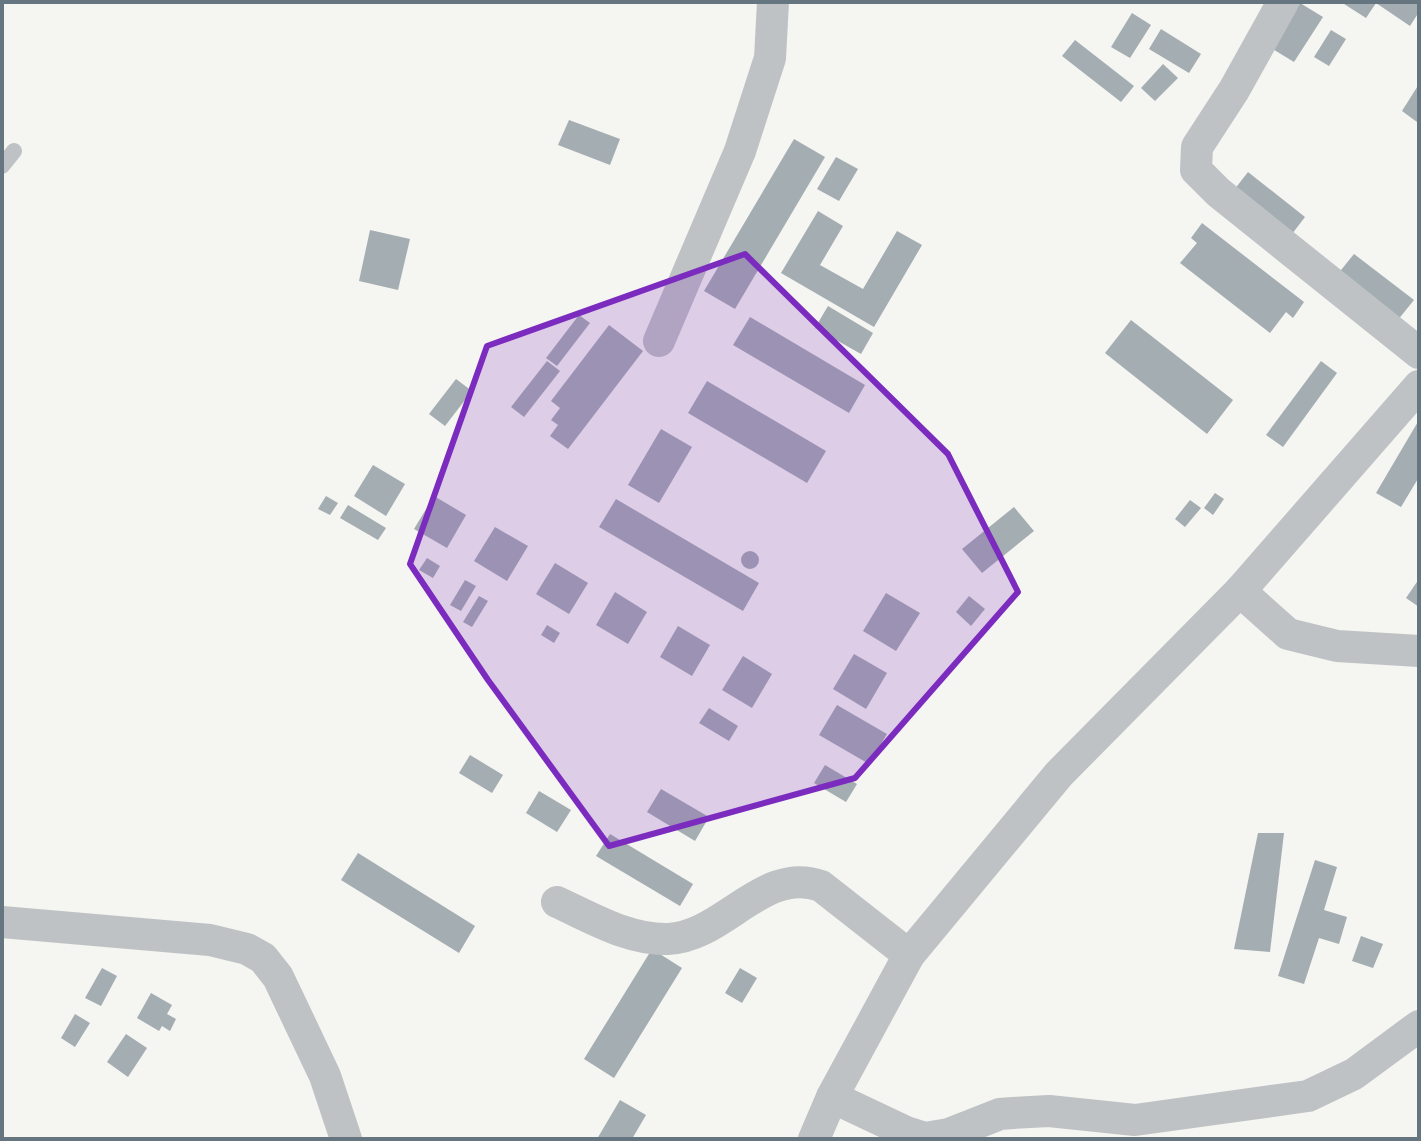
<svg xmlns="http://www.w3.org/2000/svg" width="1421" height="1141" font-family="Inter,sans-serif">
<rect width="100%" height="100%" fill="#f5f5f1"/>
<g fill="#a4adb2">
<path d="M 1341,2 L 1419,2 L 1419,12 L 1410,26 L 1376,3 L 1366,18 Z"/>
<path d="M 1300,3 L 1323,17 L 1294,62 L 1271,48 Z"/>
<path d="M 1132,13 L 1151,25 L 1130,58 L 1111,47 Z"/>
<path d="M 1161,29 L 1201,54 L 1189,73 L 1149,49 Z"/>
<path d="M 1331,30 L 1346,39 L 1329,66 L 1314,57 Z"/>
<path d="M 1075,40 L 1134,86 L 1121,102 L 1062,56 Z"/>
<path d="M 1163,64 L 1178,78 L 1155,101 L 1141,88 Z"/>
<path d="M 1419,84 L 1419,119 L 1417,122 L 1402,111 Z"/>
<path d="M 569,120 L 620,139 L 610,165 L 558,145 Z"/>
<path d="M 794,139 L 825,157 L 735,309 L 704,291 Z"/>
<path d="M 836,157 L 858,169 L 839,201 L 817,189 Z"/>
<path d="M 1248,172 L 1305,217 L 1292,234 L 1234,190 Z"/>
<path d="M 818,211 L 843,226 L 820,265 L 863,289 L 897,231 L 922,245 L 874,327 L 781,273 Z"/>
<path d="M 1202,223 L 1304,302 L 1293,318 L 1286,312 L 1270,333 L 1180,263 L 1197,243 L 1191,238 Z"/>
<path d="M 370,230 L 410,239 L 398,290 L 359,281 Z"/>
<path d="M 1354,254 L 1414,300 L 1397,321 L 1337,275 Z"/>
<path d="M 828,306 L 873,333 L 861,354 L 815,328 Z"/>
<path d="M 579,315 L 590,323 L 557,366 L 546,358 Z"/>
<path d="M 750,317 L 865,385 L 849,413 L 733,345 Z"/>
<path d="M 1131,320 L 1233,400 L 1207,434 L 1105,353 Z"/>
<path d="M 609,325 L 643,351 L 568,449 L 550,436 L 558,425 L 551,420 L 560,408 L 551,401 Z"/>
<path d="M 547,361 L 560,371 L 524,417 L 511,407 Z"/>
<path d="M 1321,361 L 1337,373 L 1283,447 L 1266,435 Z"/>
<path d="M 456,379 L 472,391 L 445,426 L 429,414 Z"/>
<path d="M 707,381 L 826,451 L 807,483 L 688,413 Z"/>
<path d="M 1419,420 L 1419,477 L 1401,507 L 1376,493 Z"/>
<path d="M 661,429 L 692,447 L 659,503 L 628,485 Z"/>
<path d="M 373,465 L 405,484 L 386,516 L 354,496 Z"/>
<path d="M 1215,493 L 1224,499 L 1213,515 L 1204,508 Z"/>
<path d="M 326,496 L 338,503 L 330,515 L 318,509 Z"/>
<path d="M 434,496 L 466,515 L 447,548 L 414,529 Z"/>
<path d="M 616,499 L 759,583 L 743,611 L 599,527 Z"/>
<path d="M 1190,500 L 1201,508 L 1185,527 L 1175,519 Z"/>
<path d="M 348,505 L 386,528 L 378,540 L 340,518 Z"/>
<path d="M 1014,507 L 1034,531 L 982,573 L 962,549 Z"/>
<path d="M 495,527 L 528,546 L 507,581 L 474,561 Z"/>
<circle cx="750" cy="560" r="9"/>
<path d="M 427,558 L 440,566 L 433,578 L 419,570 Z"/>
<path d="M 555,563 L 588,583 L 569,614 L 536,594 Z"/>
<path d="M 1419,579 L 1419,607 L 1406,598 Z"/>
<path d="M 465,580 L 476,586 L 461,611 L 450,605 Z"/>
<path d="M 615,592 L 647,612 L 628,644 L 596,625 Z"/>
<path d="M 886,593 L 920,613 L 896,651 L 863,631 Z"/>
<path d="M 479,596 L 488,601 L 472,627 L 463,622 Z"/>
<path d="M 969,596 L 985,609 L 971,626 L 956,612 Z"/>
<path d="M 547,625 L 560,633 L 554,643 L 541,635 Z"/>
<path d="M 678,626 L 710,645 L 692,676 L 660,657 Z"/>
<path d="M 854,654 L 887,673 L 866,709 L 833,689 Z"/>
<path d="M 743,656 L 772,674 L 752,708 L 722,690 Z"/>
<path d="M 837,705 L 887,734 L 869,764 L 819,735 Z"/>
<path d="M 709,708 L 738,726 L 729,741 L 699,723 Z"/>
<path d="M 470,755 L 503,775 L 492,793 L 459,773 Z"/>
<path d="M 825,765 L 857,784 L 846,802 L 814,783 Z"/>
<path d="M 661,789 L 709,817 L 695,841 L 647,812 Z"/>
<path d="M 539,791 L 571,810 L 557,832 L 526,813 Z"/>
<path d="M 1258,833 L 1284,833 L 1270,952 L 1234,949 Z"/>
<path d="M 610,834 L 693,884 L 680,906 L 596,856 Z"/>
<path d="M 358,853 L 475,926 L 459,953 L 341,880 Z"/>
<path d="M 1315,860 L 1337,867 L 1324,910 L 1347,917 L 1339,944 L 1319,938 L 1304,984 L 1278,976 Z"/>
<path d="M 1361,936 L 1383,944 L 1373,968 L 1352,961 Z"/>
<path d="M 652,949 L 682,968 L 614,1078 L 584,1059 Z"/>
<path d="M 102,968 L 117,976 L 101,1006 L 85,998 Z"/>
<path d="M 740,968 L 757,978 L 742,1003 L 725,993 Z"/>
<path d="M 151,993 L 172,1005 L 167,1014 L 176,1019 L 170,1031 L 162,1026 L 159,1031 L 137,1018 Z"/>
<path d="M 75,1014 L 90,1023 L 75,1047 L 61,1038 Z"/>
<path d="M 126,1034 L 147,1048 L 128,1077 L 107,1062 Z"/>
<path d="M 620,1100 L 646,1115 L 632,1139 L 597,1139 Z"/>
</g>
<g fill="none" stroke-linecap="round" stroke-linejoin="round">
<path stroke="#bec2c5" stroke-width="16" d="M 2,166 L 14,151"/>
<g stroke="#bec2c5" stroke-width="32">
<path d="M 1283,2 L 1234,90 L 1197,147 L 1196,170 L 1218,192 L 1419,353"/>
<path d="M 659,341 L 740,151 L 770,58 L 773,2"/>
<path d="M 1240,591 L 1288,634 L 1337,646 L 1419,651"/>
<path d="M 557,902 C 592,918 628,940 668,939 C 724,937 763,865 821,886 L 909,955"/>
<path d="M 2,922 L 210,940 L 247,949 L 263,958 L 278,977 L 325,1076 L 346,1139"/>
<path d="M 832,1097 L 906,1132 L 925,1138 L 949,1134 L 1000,1114 L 1013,1113 L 1049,1111 L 1135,1120 L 1308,1096 L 1354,1074 L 1419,1026"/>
<path d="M 814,1139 L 832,1097 L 909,955 L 1059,774 L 1240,591 L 1419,386"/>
</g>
</g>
<path fill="#7b2cbf" fill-opacity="0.2" stroke="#7b2cbf" stroke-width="6" stroke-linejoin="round" d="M 745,254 L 948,454 L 1018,592 L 855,778 L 609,846 L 488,680 L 410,564 L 487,346 Z"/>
<rect width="1421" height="1141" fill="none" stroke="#657681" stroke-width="8"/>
</svg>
